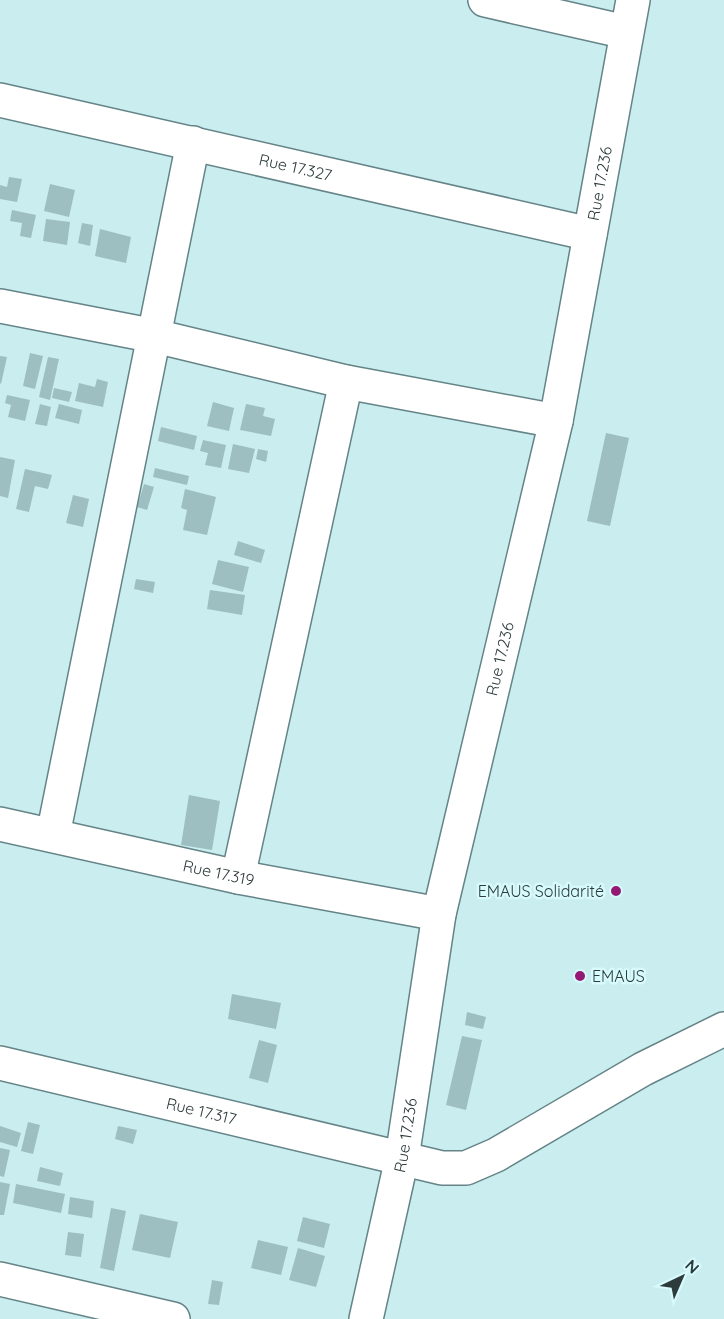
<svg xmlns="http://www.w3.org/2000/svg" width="724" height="1319" font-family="Quicksand,sans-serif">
<rect width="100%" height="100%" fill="#caedef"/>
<g fill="#9dbfc1">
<path d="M 9,177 L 22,179 L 17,202 L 0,199 L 0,185 L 7,187 Z"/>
<path d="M 50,184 L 75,190 L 69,217 L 44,211 Z"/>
<path d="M 12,210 L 36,215 L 31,238 L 20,236 L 22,223 L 10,221 Z"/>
<path d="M 46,219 L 70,222 L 67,245 L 43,241 Z"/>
<path d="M 82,223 L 93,225 L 90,246 L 78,243 Z"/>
<path d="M 100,229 L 131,237 L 126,263 L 95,256 Z"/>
<path d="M 30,353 L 43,356 L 35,389 L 23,386 Z"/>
<path d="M 0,356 L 7,357 L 1,384 L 0,383 Z"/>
<path d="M 48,357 L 59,359 L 50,400 L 39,397 Z"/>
<path d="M 97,379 L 108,382 L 103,407 L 75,401 L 79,383 L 95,387 Z"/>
<path d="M 54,388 L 72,392 L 69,402 L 52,398 Z"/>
<path d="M 7,395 L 30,400 L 25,421 L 8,417 L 11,405 L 5,403 Z"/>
<path d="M 213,402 L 234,408 L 229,431 L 207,426 Z"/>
<path d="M 40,404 L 51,407 L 47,426 L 35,424 Z"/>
<path d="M 59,404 L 82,410 L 79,424 L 55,418 Z"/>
<path d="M 246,404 L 265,408 L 263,416 L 275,419 L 271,436 L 240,430 Z"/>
<path d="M 161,427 L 197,436 L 194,450 L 158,441 Z"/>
<path d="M 606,433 L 629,438 L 610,526 L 587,521 Z"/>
<path d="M 203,440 L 226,445 L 221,468 L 205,465 L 208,453 L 200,451 Z"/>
<path d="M 233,444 L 255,449 L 249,473 L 228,469 Z"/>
<path d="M 258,449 L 268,451 L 266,462 L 256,459 Z"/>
<path d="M 0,457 L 15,460 L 8,498 L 0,496 Z"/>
<path d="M 155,468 L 189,476 L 187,485 L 153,477 Z"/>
<path d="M 25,469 L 52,475 L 48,489 L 35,486 L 29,512 L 16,509 Z"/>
<path d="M 144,484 L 154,487 L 147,510 L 137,507 Z"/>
<path d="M 185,489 L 216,497 L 207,535 L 183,530 L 187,510 L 181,508 Z"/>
<path d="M 73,495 L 89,499 L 83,527 L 66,523 Z"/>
<path d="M 238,541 L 265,550 L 261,563 L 234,555 Z"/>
<path d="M 218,560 L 249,567 L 243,592 L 212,584 Z"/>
<path d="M 136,579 L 155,582 L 153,593 L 134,589 Z"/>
<path d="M 210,590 L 245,595 L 242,615 L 207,609 Z"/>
<path d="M 189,795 L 220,801 L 212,850 L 181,845 Z"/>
<path d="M 232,994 L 281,1003 L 276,1029 L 228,1019 Z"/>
<path d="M 467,1012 L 486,1017 L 483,1029 L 465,1025 Z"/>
<path d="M 462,1036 L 482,1040 L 466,1110 L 446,1105 Z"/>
<path d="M 259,1040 L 277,1045 L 268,1083 L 249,1078 Z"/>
<path d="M 28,1122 L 40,1125 L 33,1154 L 21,1151 Z"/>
<path d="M 0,1126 L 21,1133 L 17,1147 L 0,1142 Z"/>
<path d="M 118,1126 L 137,1130 L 133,1144 L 115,1139 Z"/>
<path d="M 0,1148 L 10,1150 L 4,1177 L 0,1176 Z"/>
<path d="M 40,1167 L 63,1173 L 60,1186 L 37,1181 Z"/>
<path d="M 0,1182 L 10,1184 L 4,1215 L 0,1215 Z"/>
<path d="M 16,1184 L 65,1194 L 61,1213 L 13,1203 Z"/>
<path d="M 70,1197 L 94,1201 L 92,1218 L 68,1214 Z"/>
<path d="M 111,1208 L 126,1211 L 114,1271 L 100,1268 Z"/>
<path d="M 140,1214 L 178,1222 L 170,1258 L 132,1250 Z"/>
<path d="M 303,1217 L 330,1224 L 324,1248 L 297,1241 Z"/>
<path d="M 68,1232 L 84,1234 L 81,1257 L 65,1255 Z"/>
<path d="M 258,1240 L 288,1247 L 281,1275 L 251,1268 Z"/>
<path d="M 298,1248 L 325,1256 L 316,1287 L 289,1280 Z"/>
<path d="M 212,1280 L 223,1282 L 219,1305 L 208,1304 Z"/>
</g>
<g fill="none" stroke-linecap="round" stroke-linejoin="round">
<g stroke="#648487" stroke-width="36">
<g id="minor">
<path d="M 485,0 L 626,32"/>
<path id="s1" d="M 0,100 L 590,234"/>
<path d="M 0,306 L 155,336 L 346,382 L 556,421"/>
<path id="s2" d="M 0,824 L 238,877 L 439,914"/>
<path d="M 53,835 L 193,143"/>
<path d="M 238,877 L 346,382"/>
<path id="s3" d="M 0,1063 L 442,1168 L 466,1168 L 496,1155 L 643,1069 L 724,1029"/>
<path d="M 0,1279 L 173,1319"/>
<path id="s4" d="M 366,1319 L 402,1158 L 439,914 L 556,421 L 633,0"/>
</g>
</g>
<use href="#minor" stroke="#fff" stroke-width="33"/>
</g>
<g fill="#941975" stroke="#d7fafc" stroke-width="2">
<circle cx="616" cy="891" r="6"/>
<circle cx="580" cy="976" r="6"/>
</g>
<g text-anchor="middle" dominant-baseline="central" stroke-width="5" stroke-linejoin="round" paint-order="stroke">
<g font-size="16" fill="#2d3b3c" stroke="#d7fafc">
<text stroke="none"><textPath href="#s1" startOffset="303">Rue 17.327</textPath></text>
<text stroke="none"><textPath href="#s4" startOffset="1160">Rue 17.236</textPath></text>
<text stroke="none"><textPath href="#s4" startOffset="674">Rue 17.236</textPath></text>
<text stroke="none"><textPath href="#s2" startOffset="224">Rue 17.319</textPath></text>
<text stroke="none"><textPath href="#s3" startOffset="207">Rue 17.317</textPath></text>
<text stroke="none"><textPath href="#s4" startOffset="188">Rue 17.236</textPath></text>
</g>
<g font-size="16" fill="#2d3b3c" stroke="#d7fafc" text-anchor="end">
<text x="604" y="891">EMAUS Solidarité</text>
<text x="592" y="976" text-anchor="start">EMAUS</text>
</g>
</g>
<g transform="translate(682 1277) rotate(44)" stroke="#d7fafc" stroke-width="4.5" paint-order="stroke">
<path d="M0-4.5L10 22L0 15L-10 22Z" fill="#2d3b3c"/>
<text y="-9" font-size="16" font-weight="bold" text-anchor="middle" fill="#2d3b3c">N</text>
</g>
</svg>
